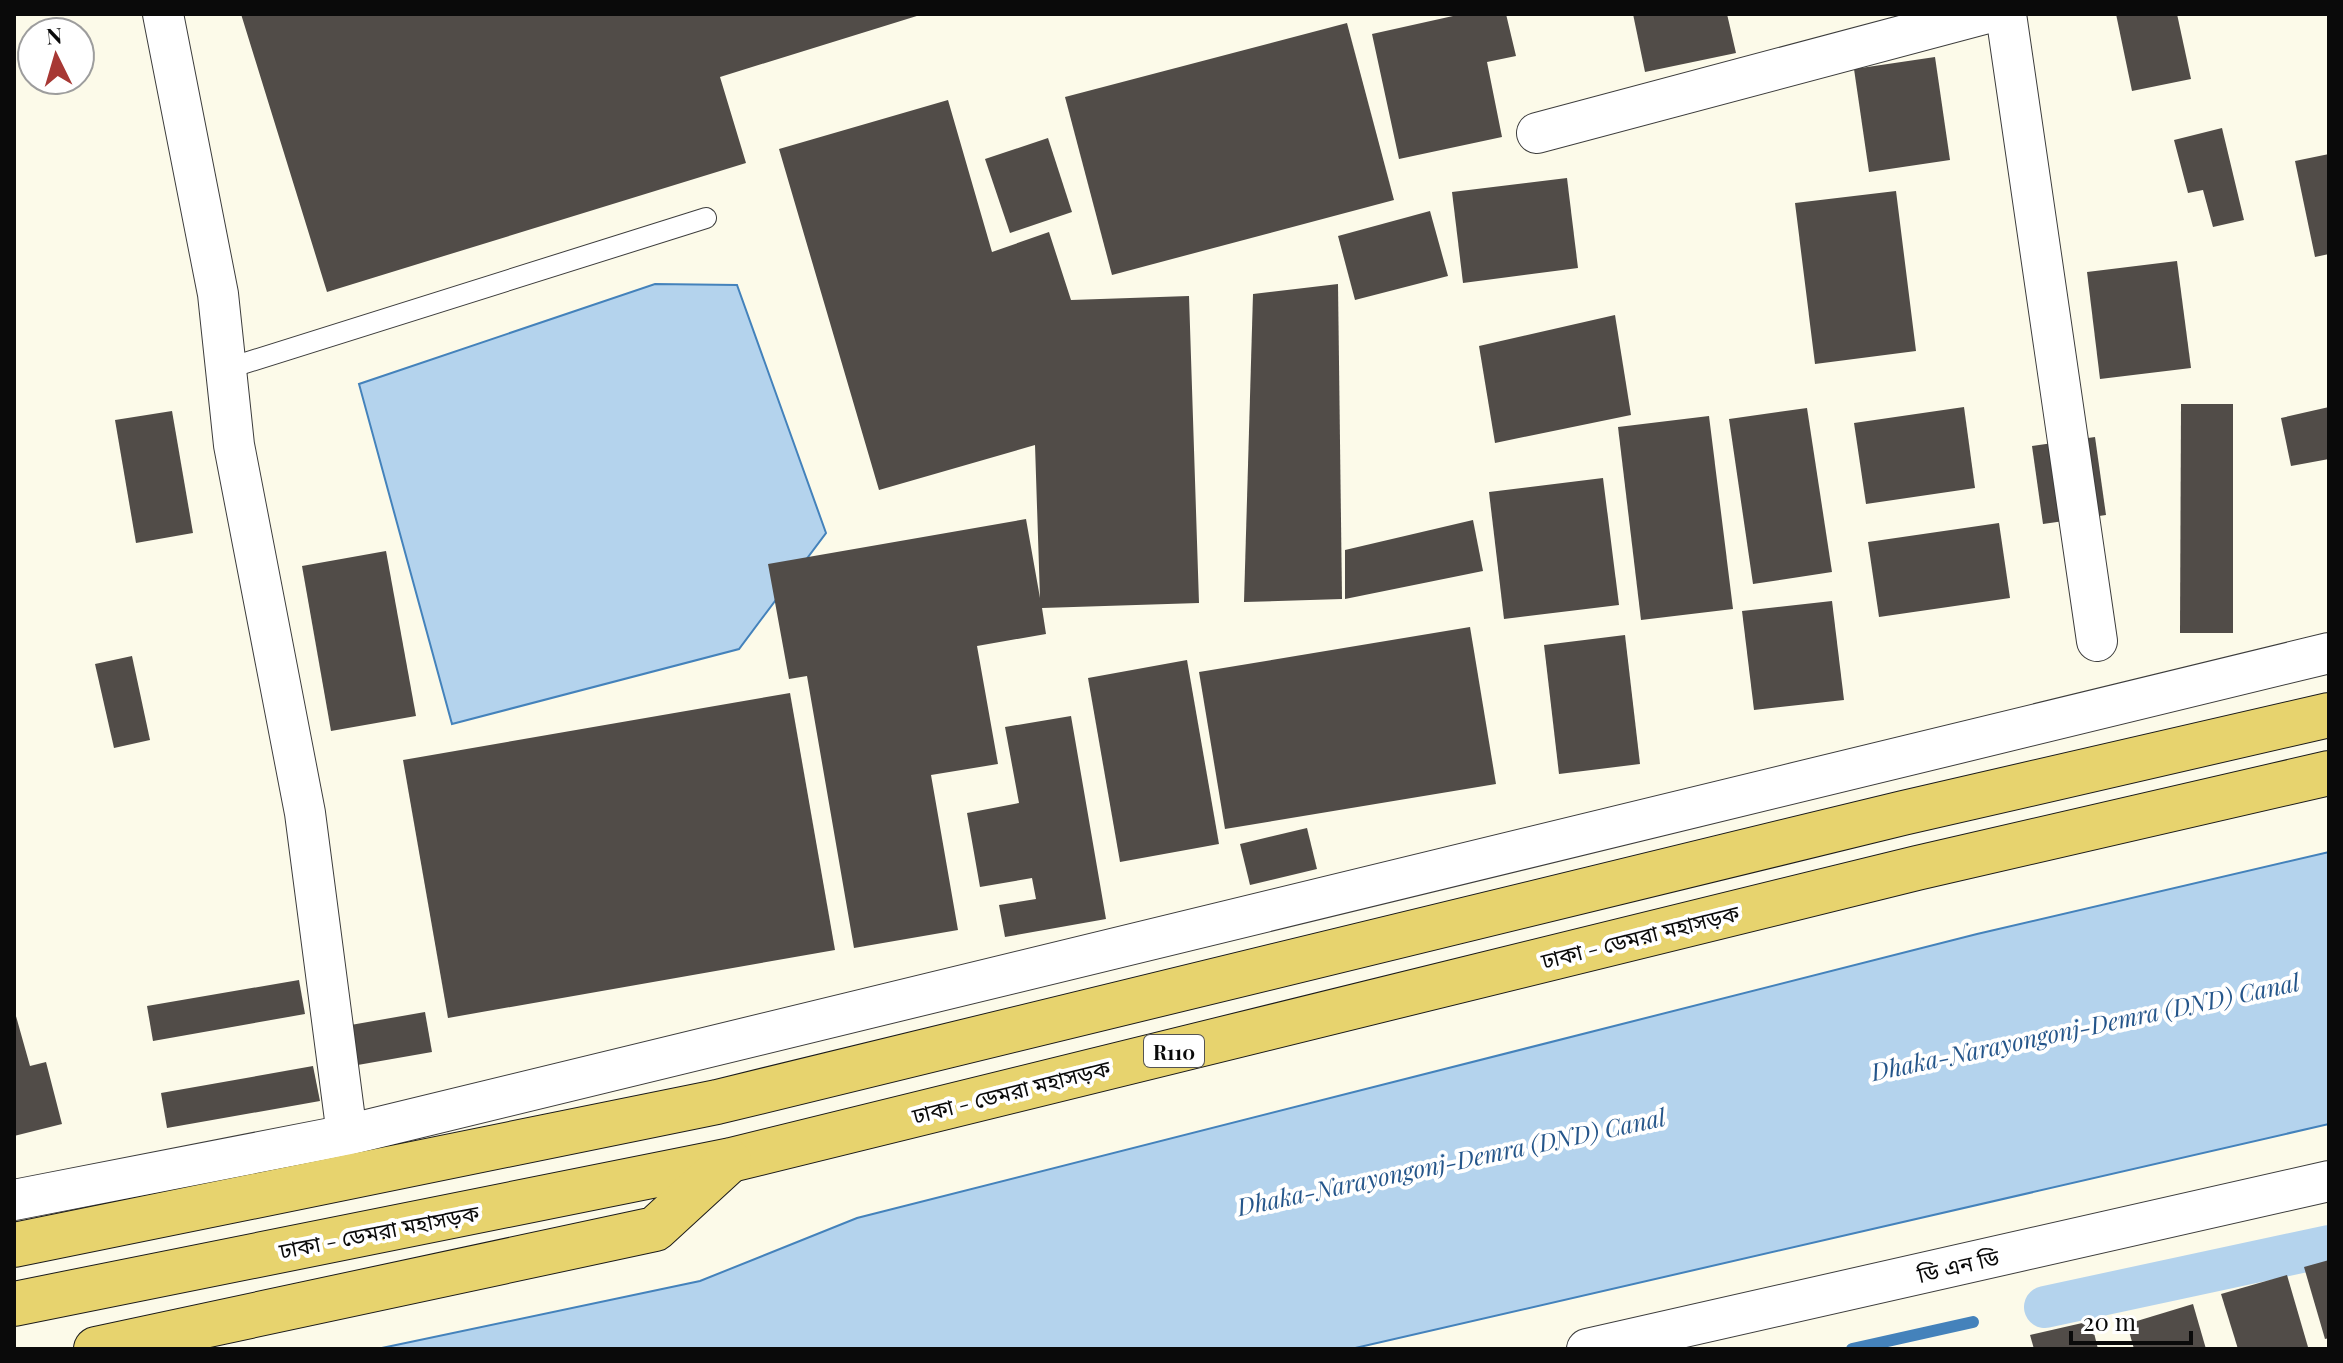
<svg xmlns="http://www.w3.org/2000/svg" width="2343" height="1363" font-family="'Playfair Display','Noto Sans Bengali',serif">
<rect width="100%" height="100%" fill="#fcfae9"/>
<g fill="#b4d3ed" stroke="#4482bb" stroke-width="2">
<path d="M 655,284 L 737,285 L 826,533 L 739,649 L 452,724 L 359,384 Z"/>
<path d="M 2329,852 L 2329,1124 L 1351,1349 L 377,1349 L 700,1281 L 857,1218 L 1977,934 Z"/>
</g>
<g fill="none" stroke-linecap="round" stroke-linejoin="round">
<path stroke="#4482bb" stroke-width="12" d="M 1852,1349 L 1973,1322"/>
<path stroke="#b4d3ed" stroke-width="42" d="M 2045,1307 L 2329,1246"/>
</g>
<g fill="#514c48">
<path d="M 241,14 L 920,14 L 920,15 L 720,77 L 746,163 L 327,292 Z"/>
<path d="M 1462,14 L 1506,14 L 1516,56 L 1487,62 L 1502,137 L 1399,159 L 1372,34 Z"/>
<path d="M 1633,14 L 1727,14 L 1736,53 L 1645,72 Z"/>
<path d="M 2116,14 L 2177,14 L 2191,79 L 2132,91 Z"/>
<path d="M 1347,23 L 1394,200 L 1112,275 L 1065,97 Z"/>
<path d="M 1935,57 L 1950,160 L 1869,172 L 1854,69 Z"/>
<path d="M 948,100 L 992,252 L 1049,232 L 1071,300 L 1189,296 L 1199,603 L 1042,608 L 1046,634 L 977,646 L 998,764 L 931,775 L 958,930 L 854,948 L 807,676 L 789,679 L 768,564 L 1026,519 L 1040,598 L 1035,445 L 879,490 L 779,149 Z"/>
<path d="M 2222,128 L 2244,220 L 2213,227 L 2203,190 L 2188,193 L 2174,140 Z"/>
<path d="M 1048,138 L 1072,212 L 1010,233 L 985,159 Z"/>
<path d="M 2329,154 L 2329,254 L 2315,257 L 2295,161 Z"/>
<path d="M 1567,178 L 1578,268 L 1463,283 L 1452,192 Z"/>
<path d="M 1896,191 L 1916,351 L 1815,364 L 1795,203 Z"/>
<path d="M 1430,211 L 1448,276 L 1355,300 L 1338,236 Z"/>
<path d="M 2177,261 L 2191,368 L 2100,379 L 2087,272 Z"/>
<path d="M 1338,284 L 1342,599 L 1244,602 L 1253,294 Z"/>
<path d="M 1615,315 L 1631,415 L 1495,443 L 1479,346 Z"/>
<path d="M 2181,404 L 2233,404 L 2233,633 L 2180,633 Z"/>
<path d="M 1964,407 L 1975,488 L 1866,504 L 1854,423 Z"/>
<path d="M 2329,407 L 2329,459 L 2291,466 L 2281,418 Z"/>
<path d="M 1807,408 L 1832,572 L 1753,584 L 1729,419 Z"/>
<path d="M 172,411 L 193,533 L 136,543 L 115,420 Z"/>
<path d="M 1709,416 L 1733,609 L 1641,620 L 1618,427 Z"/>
<path d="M 2095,437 L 2106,515 L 2043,524 L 2032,446 Z"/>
<path d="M 1603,478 L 1619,605 L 1504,619 L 1489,492 Z"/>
<path d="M 1473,520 L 1483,571 L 1345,599 L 1345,550 Z"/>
<path d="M 1999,523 L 2010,598 L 1879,617 L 1868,542 Z"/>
<path d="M 386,551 L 416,716 L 331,731 L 302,566 Z"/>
<path d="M 1832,601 L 1844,700 L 1754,710 L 1742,611 Z"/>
<path d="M 1470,627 L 1496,784 L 1225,829 L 1199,672 Z"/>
<path d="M 1625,635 L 1640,764 L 1559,774 L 1544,645 Z"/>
<path d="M 132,656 L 150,740 L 114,748 L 95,664 Z"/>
<path d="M 1187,660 L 1219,844 L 1120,862 L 1088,678 Z"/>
<path d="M 790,693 L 835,950 L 448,1018 L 403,760 Z"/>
<path d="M 1071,716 L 1106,919 L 1005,937 L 999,905 L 1036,899 L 1032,878 L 980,887 L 967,813 L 1019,803 L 1005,727 Z"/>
<path d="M 1307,828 L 1317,869 L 1250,885 L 1240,844 Z"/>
<path d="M 299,980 L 305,1014 L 153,1041 L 147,1006 Z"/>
<path d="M 14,1009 L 30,1066 L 46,1062 L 62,1124 L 14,1136 Z"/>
<path d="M 425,1012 L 432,1052 L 352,1066 L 345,1026 Z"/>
<path d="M 313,1066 L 320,1101 L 167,1128 L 161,1093 Z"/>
<path d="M 2329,1260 L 2329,1338 L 2325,1339 L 2304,1267 Z"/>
<path d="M 2287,1275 L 2308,1347 L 2238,1349 L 2221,1294 Z"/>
<path d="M 2193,1304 L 2206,1349 L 2134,1349 L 2127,1324 Z"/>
<path d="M 2091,1321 L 2098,1349 L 2034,1349 L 2030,1335 Z"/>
</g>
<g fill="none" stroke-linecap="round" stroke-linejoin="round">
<g stroke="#3d3d3d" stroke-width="22">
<path id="lane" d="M 226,369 L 706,218"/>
</g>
<g stroke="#3d3d3d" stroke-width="42">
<g id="street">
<path d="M 163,14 L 218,294 L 234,445 L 305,813 L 347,1135"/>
<path d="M 2006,14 L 2097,641"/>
<path d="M 1537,133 L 1984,14"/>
<path d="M 14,1200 L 347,1135 L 2329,653"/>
<path d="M 1587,1349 L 2329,1181"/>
</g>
</g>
<g stroke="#1b1b1b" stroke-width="46">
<g id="primary">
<path d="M 14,1245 L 717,1102 L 1903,813 L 2329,715"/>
<path d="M 14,1304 L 731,1160 L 1917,868 L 2329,773"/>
<path d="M 96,1349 L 655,1229 L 729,1161"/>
</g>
</g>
<use href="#lane" stroke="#fff" stroke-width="20"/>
<use href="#street" stroke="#fff" stroke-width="40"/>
<use href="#primary" stroke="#e7d36e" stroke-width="44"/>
</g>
<g text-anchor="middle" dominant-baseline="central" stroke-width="8" stroke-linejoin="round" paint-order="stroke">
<rect fill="#fff" stroke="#545454" stroke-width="2" x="1144" y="1035" width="60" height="32" rx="6"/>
<g font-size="20" font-weight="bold" fill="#0a0a0a">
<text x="1174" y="1051">R110</text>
</g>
<g font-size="22" fill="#0a0a0a" stroke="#fff">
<text transform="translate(1640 936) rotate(-14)">ঢাকা - ডেমরা মহাসড়ক</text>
<text transform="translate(1011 1091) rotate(-14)">ঢাকা - ডেমরা মহাসড়ক</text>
<text transform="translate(379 1231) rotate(-11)">ঢাকা - ডেমরা মহাসড়ক</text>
<text transform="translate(1958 1265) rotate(-13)">ডি এন ডি</text>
</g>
<g font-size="24" font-style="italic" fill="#24558a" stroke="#fff">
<text transform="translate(2085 1026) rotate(-12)">Dhaka-Narayongonj-Demra (DND) Canal</text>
<text transform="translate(1451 1161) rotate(-12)">Dhaka-Narayongonj-Demra (DND) Canal</text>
</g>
</g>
<rect width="2343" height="1363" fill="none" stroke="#0a0a0a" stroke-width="32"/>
<g transform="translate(56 56) rotate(355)"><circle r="38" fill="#ffffff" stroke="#9d9d9d" stroke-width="2"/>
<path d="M0-6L14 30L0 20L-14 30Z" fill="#a73834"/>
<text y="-12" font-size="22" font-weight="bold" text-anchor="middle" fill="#0a0a0a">N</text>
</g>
<path d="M2071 1331v12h120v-12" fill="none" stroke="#0a0a0a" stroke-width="4"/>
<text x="2083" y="1331" font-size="24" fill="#0a0a0a" stroke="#ffffff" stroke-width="6" paint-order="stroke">20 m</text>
</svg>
